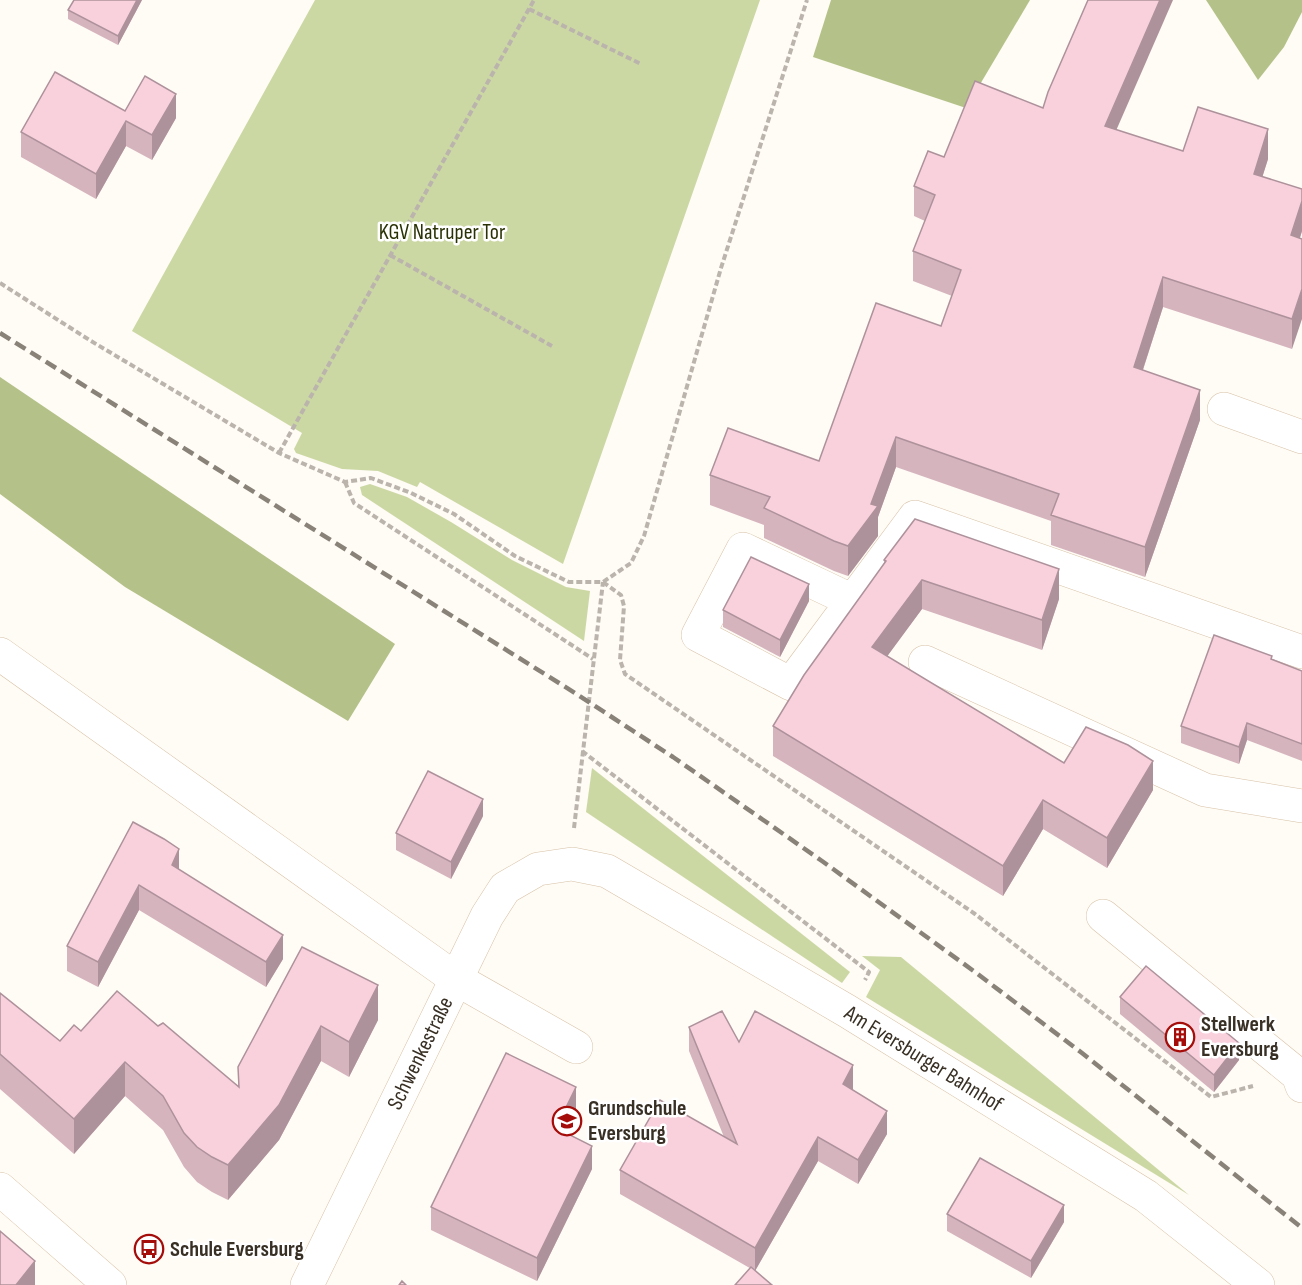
<svg xmlns="http://www.w3.org/2000/svg" width="1302" height="1285" font-family="'Sofia Sans Condensed',sans-serif">
<rect width="100%" height="100%" fill="#fffbf5"/>
<g fill="#ccd8a4">
<path d="M 315,0 L 760,0 L 563,564 L 420,482 L 417,487 L 378,471 L 342,469 L 296,453 L 294,449 L 302,433 L 132,331 Z"/>
<path d="M 370,484 L 407,497 L 451,522 L 512,560 L 566,587 L 590,591 L 584,641 L 362,495 L 360,487 Z"/>
<path d="M 592,768 L 850,972 L 842,983 L 586,812 Z"/>
<path d="M 862,956 L 901,957 L 1189,1195 L 866,997 L 880,970 Z"/>
</g>
<g fill="#b4c188">
<path d="M 831,0 L 1030,0 L 966,108 L 813,57 Z"/>
<path d="M 1206,0 L 1302,0 L 1302,12 L 1284,47 L 1258,80 Z"/>
<path d="M 0,377 L 395,644 L 348,721 L 125,587 L 0,494 Z"/>
</g>
<g fill="none" stroke-linecap="round" stroke-linejoin="round">
<g stroke="#d7c2a6" stroke-width="34">
<g id="minor">
<path d="M 1224,409 L 1302,437"/>
<path d="M 853,601 L 743,549 L 698,635 L 791,684 L 915,517 L 1302,652"/>
<path d="M 0,654 L 456,979 L 576,1047"/>
<path d="M 925,662 L 1205,790 L 1302,806"/>
<path d="M 1103,916 L 1298,1075 L 1302,1086"/>
<path d="M 0,1189 L 110,1285"/>
<path id="s1" d="M 307,1285 L 487,916 L 505,888 L 538,869 L 572,864 L 607,871 L 847,1011 L 1146,1196 L 1258,1285"/>
</g>
</g>
<g stroke="#bab4ad" stroke-width="4" stroke-dasharray="6 3" stroke-linecap="butt">
<path d="M 529,9 L 641,64"/>
<path d="M 390,255 L 552,346"/>
<path d="M 0,283 L 91,341 L 279,453 L 345,482 L 371,478 L 411,493 L 454,514 L 515,556 L 569,582 L 603,582 L 631,563 L 644,536 L 721,268 L 807,0"/>
<path d="M 279,453 L 534,0"/>
<path d="M 345,482 L 354,503 L 593,659"/>
<path d="M 603,582 L 621,595 L 624,606 L 620,660 L 625,674 L 975,914 L 1211,1097 L 1253,1086"/>
<path d="M 582,751 L 869,972 L 865,980"/>
<path d="M 574,828 L 603,582"/>
</g>
<use href="#minor" stroke="#fff" stroke-width="33"/>
<path stroke="#898279" stroke-width="4.5" stroke-dasharray="12 6" stroke-linecap="butt" d="M 0,333 L 575,693 L 673,757 L 822,861 L 975,972 L 1082,1053 L 1302,1228"/>
</g>
<g fill="#d5b4be">
<path d="M 74,0 L 142,0 L 118,45 L 68,19 L 68,10 Z"/>
<path d="M 1043,108 L 1116,130 L 1183,151 L 1268,159 L 1262,177 L 1302,189 L 1302,231 L 1300,238 L 1292,349 L 1163,307 L 1143,370 L 1200,420 L 1145,577 L 1051,545 L 1051,521 L 896,467 L 878,517 L 878,536 L 848,576 L 834,571 L 764,538 L 764,525 L 710,505 L 710,475 L 819,461 L 941,326 L 952,296 L 913,281 L 913,251 L 925,221 L 914,216 L 914,186 L 944,157 Z"/>
<path d="M 125,111 L 176,118 L 152,160 L 126,146 L 96,199 L 21,157 L 21,132 Z"/>
<path d="M 884,560 L 1059,599 L 1042,650 L 922,609 L 887,656 L 1064,763 L 1153,790 L 1107,868 L 1043,829 L 1003,896 L 773,756 L 773,726 L 884,563 Z"/>
<path d="M 809,601 L 780,657 L 723,627 L 723,610 Z"/>
<path d="M 1272,659 L 1302,671 L 1302,761 L 1247,740 L 1239,764 L 1181,743 L 1181,726 Z"/>
<path d="M 483,816 L 451,879 L 396,850 L 396,833 Z"/>
<path d="M 133,822 L 179,870 L 283,959 L 266,987 L 139,910 L 98,987 L 67,971 L 67,946 Z"/>
<path d="M 302,947 L 378,1020 L 349,1077 L 321,1061 L 279,1140 L 228,1200 L 212,1192 L 197,1182 L 184,1167 L 163,1130 L 125,1096 L 74,1154 L 0,1089 L 0,993 L 60,1041 L 81,1031 L 158,1026 L 238,1086 L 238,1067 Z"/>
<path d="M 1120,997 L 1239,1060 L 1214,1092 L 1120,1014 Z"/>
<path d="M 689,1027 L 739,1042 L 853,1089 L 853,1090 L 887,1134 L 858,1184 L 818,1161 L 755,1271 L 620,1194 L 620,1170 L 724,1137 L 689,1051 Z"/>
<path d="M 576,1110 L 565,1133 L 592,1169 L 537,1281 L 431,1230 L 431,1207 Z"/>
<path d="M 947,1214 L 1064,1222 L 1031,1278 L 947,1231 Z"/>
</g>
<g fill="#ae929b">
<path d="M 137,0 L 142,0 L 118,45 L 118,36 Z"/>
<path d="M 1160,0 L 1173,0 L 1105,156 L 1105,126 Z"/>
<path d="M 176,94 L 176,118 L 152,160 L 152,135 Z"/>
<path d="M 126,121 L 126,146 L 96,199 L 96,174 Z"/>
<path d="M 1268,129 L 1268,159 L 1254,204 L 1254,174 Z"/>
<path d="M 1302,201 L 1302,231 L 1291,265 L 1291,235 Z"/>
<path d="M 1163,277 L 1163,307 L 1134,397 L 1134,367 Z"/>
<path d="M 1302,289 L 1302,319 L 1292,349 L 1292,319 Z"/>
<path d="M 1200,390 L 1200,420 L 1145,577 L 1145,547 Z"/>
<path d="M 896,437 L 896,467 L 878,517 L 878,536 L 848,576 L 848,546 L 871,504 Z"/>
<path d="M 1059,569 L 1059,599 L 1042,650 L 1042,620 Z"/>
<path d="M 922,580 L 922,609 L 872,677 L 872,647 Z"/>
<path d="M 809,584 L 809,601 L 780,657 L 780,640 Z"/>
<path d="M 1247,723 L 1247,740 L 1239,764 L 1239,747 Z"/>
<path d="M 1153,761 L 1153,790 L 1107,868 L 1107,838 Z"/>
<path d="M 483,799 L 483,816 L 451,879 L 451,862 Z"/>
<path d="M 1043,800 L 1043,829 L 1003,896 L 1003,866 Z"/>
<path d="M 179,849 L 179,874 L 172,865 Z"/>
<path d="M 139,885 L 139,910 L 98,987 L 98,962 Z"/>
<path d="M 283,935 L 283,959 L 266,987 L 266,962 Z"/>
<path d="M 378,985 L 378,1020 L 349,1077 L 349,1042 Z"/>
<path d="M 321,1026 L 321,1061 L 279,1140 L 228,1200 L 228,1165 Z"/>
<path d="M 1239,1043 L 1239,1060 L 1214,1092 L 1214,1075 Z"/>
<path d="M 125,1062 L 125,1096 L 74,1154 L 74,1119 Z"/>
<path d="M 853,1065 L 853,1089 L 843,1107 L 843,1084 Z"/>
<path d="M 576,1087 L 576,1110 L 556,1151 L 556,1128 Z"/>
<path d="M 887,1111 L 887,1134 L 858,1184 L 858,1160 Z"/>
<path d="M 818,1137 L 818,1161 L 755,1271 L 755,1248 Z"/>
<path d="M 592,1146 L 592,1169 L 537,1281 L 537,1258 Z"/>
<path d="M 1064,1205 L 1064,1222 L 1031,1278 L 1031,1261 Z"/>
<path d="M 35,1261 L 35,1285 L 16,1285 Z"/>
</g>
<g fill="#f8d1dd" stroke="#ae929b" stroke-width="1.5">
<path d="M 74,0 L 137,0 L 118,36 L 68,10 Z"/>
<path d="M 1088,0 L 1160,0 L 1105,126 L 1183,151 L 1198,107 L 1268,129 L 1254,174 L 1302,189 L 1302,201 L 1291,235 L 1302,239 L 1302,289 L 1292,319 L 1163,277 L 1134,367 L 1200,390 L 1145,547 L 1051,515 L 1059,494 L 896,437 L 871,504 L 878,506 L 848,546 L 834,541 L 764,508 L 770,497 L 710,475 L 728,428 L 819,461 L 876,303 L 941,326 L 961,270 L 913,251 L 935,195 L 914,186 L 928,151 L 944,157 L 975,81 L 1043,108 L 1048,92 Z"/>
<path d="M 55,72 L 125,111 L 145,76 L 176,94 L 152,135 L 126,121 L 96,174 L 21,132 Z"/>
<path d="M 915,519 L 1059,569 L 1042,620 L 922,580 L 872,647 L 1064,763 L 1086,727 L 1128,745 L 1153,761 L 1107,838 L 1043,800 L 1003,866 L 773,726 L 804,675 L 886,561 L 884,560 Z"/>
<path d="M 751,557 L 809,584 L 780,640 L 723,610 Z"/>
<path d="M 1214,635 L 1272,656 L 1271,659 L 1302,671 L 1302,744 L 1247,723 L 1239,747 L 1181,726 Z"/>
<path d="M 428,771 L 483,799 L 451,862 L 396,833 Z"/>
<path d="M 133,822 L 164,839 L 179,849 L 172,865 L 283,935 L 266,962 L 139,885 L 98,962 L 67,946 Z"/>
<path d="M 302,947 L 378,985 L 349,1042 L 321,1026 L 279,1105 L 228,1165 L 212,1157 L 197,1147 L 184,1133 L 163,1096 L 125,1062 L 74,1119 L 0,1054 L 0,993 L 60,1041 L 74,1025 L 81,1031 L 117,991 L 158,1026 L 163,1023 L 239,1087 L 238,1067 Z"/>
<path d="M 1146,966 L 1239,1043 L 1214,1075 L 1120,997 Z"/>
<path d="M 722,1011 L 739,1042 L 755,1011 L 853,1065 L 843,1084 L 887,1111 L 858,1160 L 818,1137 L 755,1248 L 620,1170 L 660,1100 L 737,1144 L 689,1027 Z"/>
<path d="M 506,1053 L 576,1087 L 556,1128 L 592,1146 L 537,1258 L 431,1207 Z"/>
<path d="M 980,1158 L 1064,1205 L 1031,1261 L 947,1214 Z"/>
<path d="M 0,1231 L 35,1261 L 16,1285 L 0,1285 Z"/>
<path d="M 751,1267 L 772,1285 L 735,1285 Z"/>
<path d="M 402,1281 L 406,1285 L 399,1285 Z"/>
</g>
<defs>
<g id="building-ring" transform="scale(1.5)"><circle r="9.5" fill="#fff" stroke="#a40d09" stroke-width="1.5"/><path d="M-4-6H4V6H1V3H-1V6H-4ZM-2.5-4.3h1.7v1.8h-1.7ZM.8-4.3h1.7v1.8H.8ZM-2.5-1h1.7V.8h-1.7ZM.8-1h1.7V.8H.8Z" fill="#a40d09"/></g>
<g id="school-ring" transform="scale(1.5)"><circle r="9.5" fill="#fff" stroke="#a40d09" stroke-width="1.5"/><path d="M0-5L7-2L0 1L-7-2ZM-4 1L0 2.5L4 1V4Q0 6-4 4Z" fill="#a40d09"/></g>
<g id="bus-ring" transform="scale(1.5)"><circle r="9.5" fill="#fff" stroke="#a40d09" stroke-width="1.5"/><path d="M-5-6H5V4H4V6H2V4H-2V6H-4V4H-5ZM-3.5-4V0h7V-4ZM-3.5 1.2v1.5H-2V1.2ZM2 1.2v1.5H3.5V1.2Z" fill="#a40d09"/></g>
</defs>
<g fill-rule="evenodd">
<use href="#building-ring" x="1180" y="1037"/>
<use href="#school-ring" x="567" y="1121"/>
<use href="#bus-ring" x="149" y="1249"/>
</g>
<g text-anchor="middle" dominant-baseline="central" stroke-width="5" stroke-linejoin="round" paint-order="stroke">
<g font-size="22" fill="#2b3205" stroke="#fff">
<text x="442" y="232">KGV Natruper Tor</text>
</g>
<g font-size="22" font-weight="bold" fill="#383025" stroke="#fff" text-anchor="start">
<text x="1201" y="1024">Stellwerk<tspan x="1201" dy="25">Eversburg</tspan></text>
<text x="588" y="1108">Grundschule<tspan x="588" dy="25">Eversburg</tspan></text>
<text x="170" y="1249">Schule Eversburg</text>
</g>
<g font-size="22" fill="#383025" stroke="#fff">
<text stroke="none"><textPath href="#s1" startOffset="258">Schwenkestraße</textPath></text>
<text stroke="none"><textPath href="#s1" startOffset="920">Am Eversburger Bahnhof</textPath></text>
</g>
</g>
</svg>
